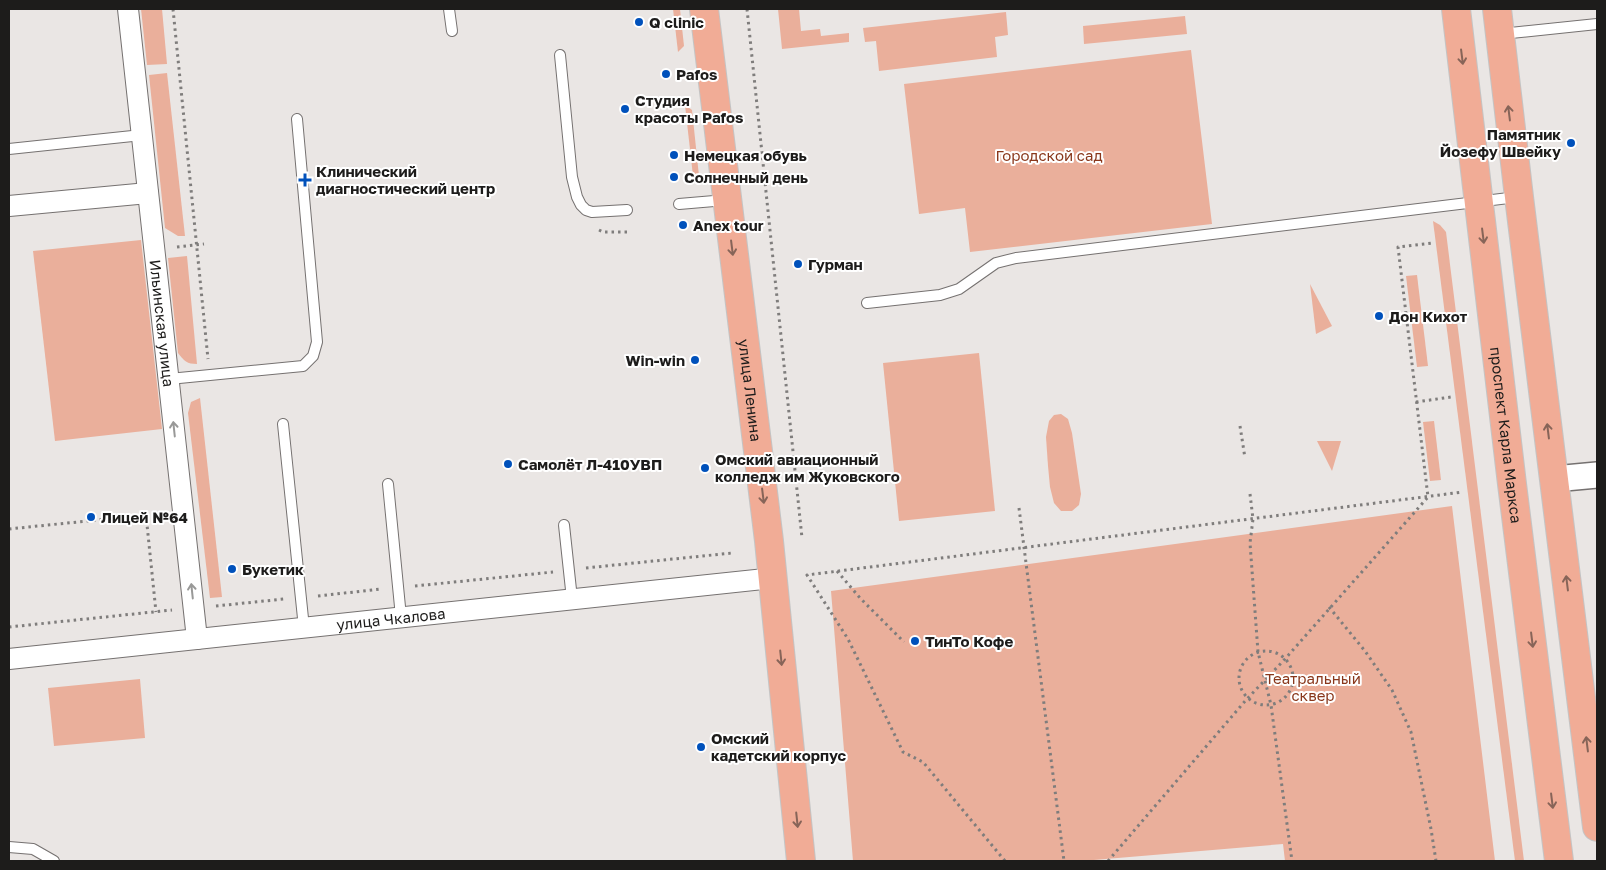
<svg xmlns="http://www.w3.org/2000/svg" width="1606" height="870" font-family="'Golos Text',sans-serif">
<rect width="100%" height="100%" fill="#eae6e4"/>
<g fill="#eaaf9b">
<path d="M 141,9 L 162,9 L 167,64 L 147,65 Z"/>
<path d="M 673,9 L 680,9 L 684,46 L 678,52 Z"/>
<path d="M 778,9 L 799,9 L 801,31 L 820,29 L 821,36 L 849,33 L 849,42 L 782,49 Z"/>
<path d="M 1006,12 L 1008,35 L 995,37 L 997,57 L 879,71 L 876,41 L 865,42 L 863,28 Z"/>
<path d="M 1185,16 L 1187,34 L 1084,44 L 1083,26 Z"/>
<path d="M 1191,50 L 1212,224 L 970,252 L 965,208 L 919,214 L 904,84 Z"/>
<path d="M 167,73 L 185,236 L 178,236 L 165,228 L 149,75 Z"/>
<path d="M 685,105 L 692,110 L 699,176 L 693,176 Z"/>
<path d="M 1433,221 L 1440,225 L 1446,232 L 1524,861 L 1515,861 Z"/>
<path d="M 141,240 L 162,429 L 55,441 L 33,251 Z"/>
<path d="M 187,256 L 197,364 C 187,364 184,361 178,353 L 168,258 Z"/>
<path d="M 1417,275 L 1428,366 L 1417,367 L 1406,276 Z"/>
<path d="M 1310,284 L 1332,326 L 1316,334 Z"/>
<path d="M 979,353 L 995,511 L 899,521 L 883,363 Z"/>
<path d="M 200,398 L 222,597 L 210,598 L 188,413 L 191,402 Z"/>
<path d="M 1061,414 L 1068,419 L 1072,433 L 1081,494 L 1079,505 L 1072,511 L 1061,511 L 1054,503 L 1050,487 L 1048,466 L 1046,437 L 1049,421 L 1054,415 Z"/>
<path d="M 1434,421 L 1441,480 L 1430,481 L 1423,422 Z"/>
<path d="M 1317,441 L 1341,441 L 1332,471 Z"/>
<path d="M 1452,506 L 1495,861 L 1285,861 L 1283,844 L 1082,861 L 853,861 L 831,591 Z"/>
<path d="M 140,679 L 145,738 L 54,746 L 48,688 Z"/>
</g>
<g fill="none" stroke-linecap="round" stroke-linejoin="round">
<g stroke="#757170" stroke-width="12">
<g id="service">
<path d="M 449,9 L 452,31"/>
<path d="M 1501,34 L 1597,24"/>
<path d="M 560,55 L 572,177 L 577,197 L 581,205 L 586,210 L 592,212 L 627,210"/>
<path d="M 9,149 L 142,135"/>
<path d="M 679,204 L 726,200"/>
<path d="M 867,303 L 940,295 L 959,289 L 996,263 L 1016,258 L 1517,197"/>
<path d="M 169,379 L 303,366 L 313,356 L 317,342 L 297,119"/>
<path d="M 283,424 L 304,628"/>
<path d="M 388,484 L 401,617"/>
<path d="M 564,525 L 572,599"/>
<path d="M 9,847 L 33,849 L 54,861"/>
</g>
</g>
<g stroke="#757170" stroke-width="22">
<g id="minor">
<path id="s1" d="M 128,9 L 197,639"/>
<path d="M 9,206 L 148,193"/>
<path id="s2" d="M 9,659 L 773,578"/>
</g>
</g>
<g stroke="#757170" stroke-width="28">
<path id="tertiary" d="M 1554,479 L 1597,475"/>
</g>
<g stroke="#c4c4c4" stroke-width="30">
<g id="primary">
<path id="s3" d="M 704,9 L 769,541 L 801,861"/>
<path id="s4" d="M 1456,9 L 1512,484 L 1559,861"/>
<path d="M 1497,9 L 1519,197 L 1597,827"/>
</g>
</g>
<g stroke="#7f7d7c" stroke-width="3" stroke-dasharray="2.5 4" stroke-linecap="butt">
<path d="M 173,9 L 208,359"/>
<path d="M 747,9 L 802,538"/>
<path d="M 599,230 L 603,232 L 627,232"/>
<path d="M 177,247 L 204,244"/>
<path d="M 1416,402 L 1451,397"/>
<path d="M 1240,426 L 1245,458"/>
<path d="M 1250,494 L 1253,519 L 1250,543 L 1258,652 L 1271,705 L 1292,861"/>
<path d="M 1019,508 L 1064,861"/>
<path d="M 9,529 L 146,515 L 156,612"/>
<path d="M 586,568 L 732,553"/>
<path d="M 837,571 L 860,598 L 904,642"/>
<path d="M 415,586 L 553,572"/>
<path d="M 318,596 L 381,589"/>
<path d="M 216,606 L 284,599"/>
<path d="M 1329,607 L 1365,651 L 1392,690 L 1411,732 L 1431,829 L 1436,861"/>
<path d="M 9,627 L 172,610"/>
<circle cx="1266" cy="678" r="27"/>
<path d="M 1005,861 L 923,762 L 903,752 L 848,639 L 807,575 L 1463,492"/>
<path d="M 1108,861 L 1246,700 L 1285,659 L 1428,497 L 1398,247 L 1433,243"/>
</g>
<use href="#service" stroke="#fff" stroke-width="10"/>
<use href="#minor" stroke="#fff" stroke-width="20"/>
<use href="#tertiary" stroke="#fff" stroke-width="25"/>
<use href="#primary" stroke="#f1ac96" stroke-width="28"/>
</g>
<defs><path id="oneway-shaft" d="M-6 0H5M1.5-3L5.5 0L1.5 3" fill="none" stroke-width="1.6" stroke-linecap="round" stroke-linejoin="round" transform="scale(1.25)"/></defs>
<g stroke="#876458">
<use href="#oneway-shaft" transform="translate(1462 57) rotate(83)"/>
<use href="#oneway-shaft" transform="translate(1509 113) rotate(-97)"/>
<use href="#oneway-shaft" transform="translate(1483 236) rotate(83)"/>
<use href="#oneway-shaft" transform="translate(732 248) rotate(83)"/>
<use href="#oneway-shaft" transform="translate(1548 431) rotate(-97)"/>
<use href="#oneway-shaft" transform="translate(763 496) rotate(83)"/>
<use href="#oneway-shaft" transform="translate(1567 583) rotate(-97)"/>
<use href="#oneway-shaft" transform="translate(1532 640) rotate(83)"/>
<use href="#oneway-shaft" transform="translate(781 658) rotate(84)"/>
<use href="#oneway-shaft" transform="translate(1587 744) rotate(-97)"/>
<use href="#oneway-shaft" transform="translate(1552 801) rotate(83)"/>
<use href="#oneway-shaft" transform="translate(797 820) rotate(84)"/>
</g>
<g stroke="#999998">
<use href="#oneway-shaft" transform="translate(174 429) rotate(-96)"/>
<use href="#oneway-shaft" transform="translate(192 591) rotate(-96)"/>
</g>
<g fill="#0051bb" stroke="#fff" stroke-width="2">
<circle cx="639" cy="22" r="5"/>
<circle cx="666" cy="74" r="5"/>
<circle cx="625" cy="109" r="5"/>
<circle cx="1571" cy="143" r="5"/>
<circle cx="674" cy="155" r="5"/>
<circle cx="674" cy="177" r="5"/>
<path d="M302.5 172.5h5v5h5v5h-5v5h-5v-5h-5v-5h5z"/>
<circle cx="683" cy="225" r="5"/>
<circle cx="798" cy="264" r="5"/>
<circle cx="1379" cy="316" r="5"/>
<circle cx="695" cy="360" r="5"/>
<circle cx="508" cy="464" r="5"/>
<circle cx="705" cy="468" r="5"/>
<circle cx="91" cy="517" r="5"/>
<circle cx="232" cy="569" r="5"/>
<circle cx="915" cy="641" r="5"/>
<circle cx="701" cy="747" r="5"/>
</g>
<g text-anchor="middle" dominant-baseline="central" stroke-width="4" stroke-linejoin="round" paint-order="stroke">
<g font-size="15" font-weight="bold" fill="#1d1c1b" stroke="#fff" text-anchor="start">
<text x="649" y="22">Q clinic</text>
<text x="676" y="74">Pafos</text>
<text x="635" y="100">Студия<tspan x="635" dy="17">красоты Pafos</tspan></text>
<text x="1561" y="134" text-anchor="end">Памятник<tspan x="1561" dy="17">Йозефу Швейку</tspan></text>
<text x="684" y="155">Немецкая обувь</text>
<text x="316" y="171">Клинический<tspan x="316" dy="17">диагностический центр</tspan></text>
<text x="684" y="177">Солнечный день</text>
<text x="693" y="225">Anex tour</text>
<text x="808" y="264">Гурман</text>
<text x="1389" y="316">Дон Кихот</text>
<text x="685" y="360" text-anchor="end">Win-win</text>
<text x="715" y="459">Омский авиационный<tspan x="715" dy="17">колледж им Жуковского</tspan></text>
<text x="518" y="464">Самолёт Л-410УВП</text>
<text x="101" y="517">Лицей №64</text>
<text x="242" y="569">Букетик</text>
<text x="925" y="641">ТинТо Кофе</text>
<text x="711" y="738">Омский<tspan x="711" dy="17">кадетский корпус</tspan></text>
</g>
<g font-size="15" fill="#89371b" stroke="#fff">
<text x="1049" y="155">Городской сад</text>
<text x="1313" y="678">Театральный<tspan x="1313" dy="17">сквер</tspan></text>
</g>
<g font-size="15" fill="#1d1c1b" stroke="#fff">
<text stroke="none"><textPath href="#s1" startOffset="316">Ильинская улица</textPath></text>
<text stroke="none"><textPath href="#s3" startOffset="384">улица Ленина</textPath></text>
<text stroke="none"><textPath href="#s4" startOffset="429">проспект Карла Маркса</textPath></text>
<text stroke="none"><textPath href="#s2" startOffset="384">улица Чкалова</textPath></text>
</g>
</g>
<rect width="1606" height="870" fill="none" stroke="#1d1c1b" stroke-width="20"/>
</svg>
